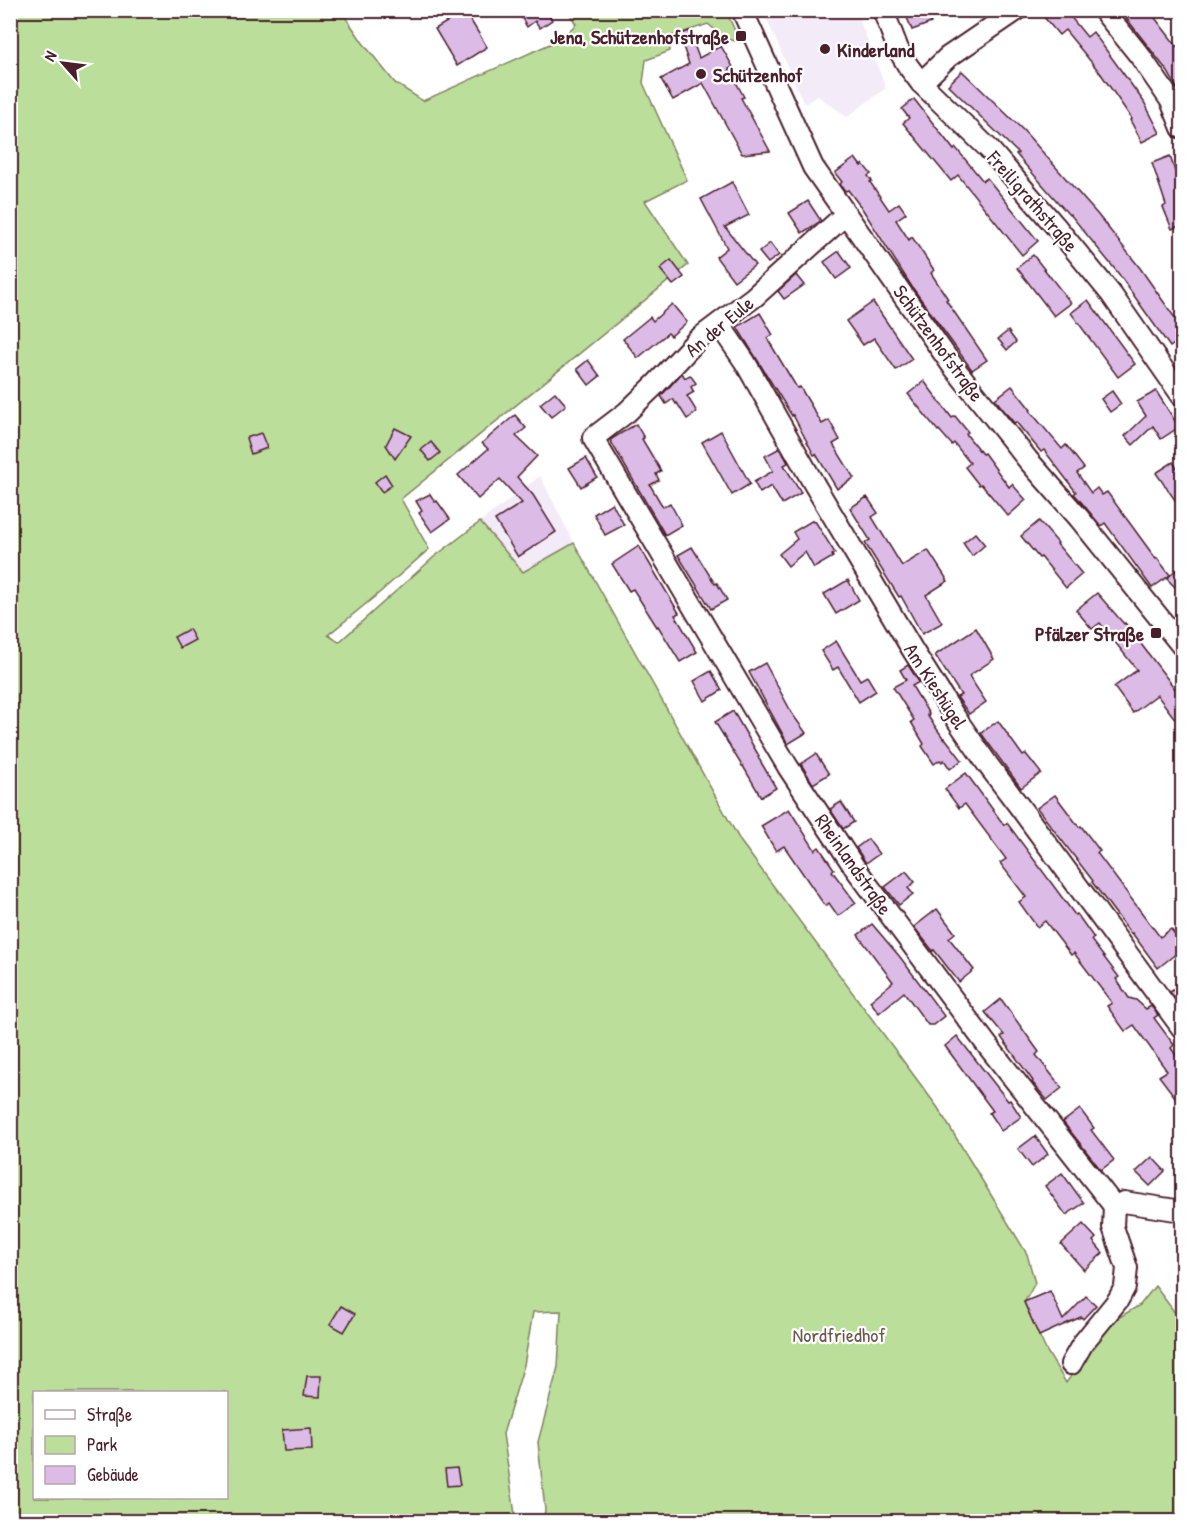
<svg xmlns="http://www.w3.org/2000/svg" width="1193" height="1532" font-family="'Patrick Hand',sans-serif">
<rect width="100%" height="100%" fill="#fff"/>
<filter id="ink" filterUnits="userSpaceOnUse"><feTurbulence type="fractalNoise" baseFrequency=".0167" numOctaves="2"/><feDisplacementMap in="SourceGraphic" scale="12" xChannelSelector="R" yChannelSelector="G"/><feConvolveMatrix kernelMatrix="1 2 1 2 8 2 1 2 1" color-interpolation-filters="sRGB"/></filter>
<g filter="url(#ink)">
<g fill="#f4ebf8">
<path d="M 763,11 L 856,11 L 886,88 L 847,117 L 818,96 L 804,104 Z"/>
<path d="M 540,476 L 574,543 L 523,572 L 480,522 Z"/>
</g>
<path fill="#bbdf9a" stroke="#827f62" stroke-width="1.5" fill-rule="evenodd" d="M 10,11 L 343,11 L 342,12 L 363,43 L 395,83 L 423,101 L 561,39 L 576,24 L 568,11 L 726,11 L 740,42 L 726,39 L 708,24 L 669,37 L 670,51 L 646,60 L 643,83 L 687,180 L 645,201 L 688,265 L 401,499 L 429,549 L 378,594 L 328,635 L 339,642 L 434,557 L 480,522 L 523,572 L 574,543 L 741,842 L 938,1108 L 1027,1254 L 1035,1283 L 1024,1303 L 1046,1350 L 1066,1383 L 1108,1324 L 1140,1305 L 1155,1286 L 1182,1322 L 1182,1521 L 543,1521 L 545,1510 L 538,1442 L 558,1367 L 561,1311 L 533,1312 L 524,1365 L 503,1434 L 516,1521 L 11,1521 ZM 34,1392 L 226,1392 L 226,1498 L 34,1498 Z"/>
<g fill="#dcbbe7" stroke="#4a1f2b" stroke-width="1.5">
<path d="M 517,10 L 552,10 L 548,13 L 552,20 L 540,28 L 535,21 L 527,27 Z"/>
<path d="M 904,10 L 927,10 L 931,23 L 912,30 Z"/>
<path d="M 1049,10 L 1065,10 L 1087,37 L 1093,32 L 1144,102 L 1160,133 L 1142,142 L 1130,120 L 1132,119 L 1101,74 L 1065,30 L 1059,35 L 1043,16 Z"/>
<path d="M 1120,10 L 1149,10 L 1182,53 L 1182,97 L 1168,72 Z"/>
<path d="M 465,11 L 487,47 L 457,66 L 435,29 Z"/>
<path d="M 689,31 L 699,58 L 721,46 L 733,67 L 729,69 L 744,97 L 741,98 L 770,151 L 742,154 L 703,83 L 673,100 L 661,79 L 689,64 L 679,35 Z"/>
<path d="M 962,71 L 1024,131 L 1098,215 L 1140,268 L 1182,328 L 1182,338 L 1170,347 L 1118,273 L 1070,214 L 1069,215 L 1021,160 L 1016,154 L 1018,153 L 948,85 Z"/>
<path d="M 914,99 L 954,150 L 956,148 L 983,181 L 987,178 L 1038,241 L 1022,255 L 958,175 L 951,181 L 903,123 L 909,118 L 902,109 Z"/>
<path d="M 1170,156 L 1182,193 L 1182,225 L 1172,229 L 1163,207 L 1166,205 L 1152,163 Z"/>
<path d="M 855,158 L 861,166 L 863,164 L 871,174 L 868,176 L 872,181 L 870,182 L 889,210 L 899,203 L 906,213 L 896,220 L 909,240 L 912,237 L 934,270 L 931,273 L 948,299 L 946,300 L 987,360 L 972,370 L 912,287 L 863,210 L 848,190 L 845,191 L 840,184 L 842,182 L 835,173 Z"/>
<path d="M 732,182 L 749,215 L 725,227 L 755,265 L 734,281 L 716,257 L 727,248 L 701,199 Z"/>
<path d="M 808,201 L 821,221 L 802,233 L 789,213 Z"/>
<path d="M 770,243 L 779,255 L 768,263 L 759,252 Z"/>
<path d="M 839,251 L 851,268 L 836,279 L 824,262 Z"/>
<path d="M 1033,255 L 1071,303 L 1054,316 L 1017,268 Z"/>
<path d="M 671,260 L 684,277 L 673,285 L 660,269 Z"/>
<path d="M 796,275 L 804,285 L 784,299 L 778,291 Z"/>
<path d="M 1088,300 L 1135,364 L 1118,377 L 1071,313 Z"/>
<path d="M 873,302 L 912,359 L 896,370 L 874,338 L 863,345 L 846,321 Z"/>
<path d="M 672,304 L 687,322 L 671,336 L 668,333 L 638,358 L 623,339 L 650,317 L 653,321 Z"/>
<path d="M 760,313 L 773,335 L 767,338 L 797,388 L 800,387 L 822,424 L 829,420 L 840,440 L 833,444 L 854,478 L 837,489 L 816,454 L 814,455 L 793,415 L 792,416 L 737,327 Z"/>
<path d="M 1008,331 L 1016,342 L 1007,350 L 998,339 Z"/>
<path d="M 588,360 L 600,376 L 589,385 L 577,369 Z"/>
<path d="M 682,373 L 685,378 L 690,375 L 696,383 L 691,387 L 694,392 L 687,396 L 697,412 L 687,419 L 677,403 L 676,404 L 673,399 L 666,404 L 661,396 Z"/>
<path d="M 924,381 L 952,418 L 955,416 L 968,432 L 966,434 L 982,454 L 984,453 L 1009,487 L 1012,484 L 1026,500 L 1008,516 L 981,484 L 979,485 L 965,467 L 970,463 L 954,443 L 952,445 L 939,430 L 938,431 L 908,394 Z"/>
<path d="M 1012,386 L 1031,410 L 1030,411 L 1062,449 L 1066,445 L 1084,468 L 1077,473 L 1091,493 L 1097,488 L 1102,495 L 1107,492 L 1156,559 L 1157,558 L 1170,575 L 1152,588 L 1105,523 L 1101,526 L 1077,497 L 1074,494 L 1076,492 L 1044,450 L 1041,452 L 1016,422 L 1014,423 L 995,399 Z"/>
<path d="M 1112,391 L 1121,404 L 1110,412 L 1101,399 Z"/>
<path d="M 1156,391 L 1179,427 L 1161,439 L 1153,426 L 1133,445 L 1125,436 L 1146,416 L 1137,402 Z"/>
<path d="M 555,392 L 566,405 L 551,417 L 540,404 Z"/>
<path d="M 515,415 L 526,428 L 516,436 L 537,456 L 517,477 L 533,495 L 556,532 L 518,557 L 495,520 L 522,503 L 500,479 L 478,499 L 458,475 L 488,449 L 482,443 Z"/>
<path d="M 636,424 L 644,438 L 642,439 L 661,471 L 656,474 L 659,480 L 650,485 L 663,507 L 670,503 L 682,525 L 665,535 L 610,440 Z"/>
<path d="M 395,428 L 411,436 L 395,459 L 386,445 Z"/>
<path d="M 721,431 L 750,484 L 732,495 L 702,442 Z"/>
<path d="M 261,433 L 267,448 L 251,454 L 246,438 Z"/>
<path d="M 431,442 L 440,453 L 430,461 L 421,450 Z"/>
<path d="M 780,448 L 788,463 L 784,465 L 801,493 L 782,504 L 771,486 L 760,493 L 754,482 L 773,471 L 765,456 Z"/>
<path d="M 586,458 L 597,477 L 581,487 L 569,468 Z"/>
<path d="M 1173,462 L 1182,476 L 1182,510 L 1156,473 Z"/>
<path d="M 385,474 L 392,485 L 382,492 L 375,482 Z"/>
<path d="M 430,494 L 435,502 L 437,501 L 450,519 L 432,532 L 419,513 L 422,511 L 416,501 Z"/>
<path d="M 867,497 L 878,513 L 872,517 L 902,566 L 928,550 L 948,581 L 926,595 L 942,623 L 922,634 L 901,596 L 899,597 L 865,543 L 870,540 L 850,508 Z"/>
<path d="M 612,503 L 624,525 L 605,535 L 594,514 Z"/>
<path d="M 813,520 L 813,522 L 815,521 L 835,553 L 832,555 L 833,557 L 814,568 L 805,552 L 788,566 L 779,554 L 797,539 L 793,532 Z"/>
<path d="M 1039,521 L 1058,543 L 1057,544 L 1082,574 L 1066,588 L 1041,557 L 1039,558 L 1021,536 Z"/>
<path d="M 975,533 L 985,545 L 972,556 L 963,543 Z"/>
<path d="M 639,546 L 679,613 L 675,615 L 697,652 L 680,662 L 658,626 L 657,627 L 633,589 L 629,591 L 612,564 Z"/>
<path d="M 692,547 L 715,584 L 717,583 L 727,600 L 711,609 L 678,555 Z"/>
<path d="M 1175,570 L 1182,577 L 1182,594 L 1167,579 Z"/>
<path d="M 848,580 L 859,600 L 836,614 L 824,594 Z"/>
<path d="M 1097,593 L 1124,624 L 1125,623 L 1182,698 L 1182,728 L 1157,695 L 1133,713 L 1114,687 L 1137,670 L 1100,623 L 1092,629 L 1076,610 Z"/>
<path d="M 976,628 L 994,659 L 969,676 L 986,702 L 969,714 L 957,697 L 961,695 L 935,655 Z"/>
<path d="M 189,629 L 195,640 L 180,648 L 174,637 Z"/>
<path d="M 836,641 L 860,680 L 867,676 L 876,691 L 859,702 L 838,667 L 833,670 L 821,651 Z"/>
<path d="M 765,663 L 793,715 L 806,733 L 788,744 L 749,672 Z"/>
<path d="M 908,665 L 919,682 L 912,686 L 929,714 L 927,715 L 944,739 L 945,738 L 962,760 L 950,769 L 944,760 L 942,762 L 940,760 L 934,764 L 922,746 L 924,744 L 911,722 L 914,720 L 893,687 L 906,680 L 900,670 Z"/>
<path d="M 711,671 L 722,690 L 705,701 L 694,681 Z"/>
<path d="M 733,711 L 759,756 L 758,757 L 776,788 L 761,797 L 743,766 L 742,766 L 715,722 Z"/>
<path d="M 998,721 L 1023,756 L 1026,754 L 1041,773 L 1021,788 L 981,733 Z"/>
<path d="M 816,754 L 829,774 L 813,784 L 801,764 Z"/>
<path d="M 966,773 L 1004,825 L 1007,823 L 1075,915 L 1077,914 L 1094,938 L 1091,940 L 1119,977 L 1116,979 L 1129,998 L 1136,1000 L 1146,1009 L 1151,1006 L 1158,1015 L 1154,1018 L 1174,1045 L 1171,1048 L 1182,1064 L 1182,1092 L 1175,1097 L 1159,1076 L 1167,1071 L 1134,1025 L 1125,1031 L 1107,1006 L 1112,1003 L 1074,953 L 1071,955 L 1045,921 L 1037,927 L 1019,902 L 1026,897 L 1000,863 L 1006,859 L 965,804 L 959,808 L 945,789 Z"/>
<path d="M 1055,795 L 1079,827 L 1081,826 L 1100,851 L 1097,853 L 1160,937 L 1171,929 L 1182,944 L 1182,949 L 1158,968 L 1132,933 L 1131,934 L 1092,882 L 1093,881 L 1037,808 Z"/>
<path d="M 841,802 L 854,822 L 843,829 L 830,809 Z"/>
<path d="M 789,809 L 815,850 L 819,847 L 834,869 L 832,871 L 856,903 L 838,916 L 829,903 L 825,906 L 784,846 L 776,851 L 761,826 Z"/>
<path d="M 868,839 L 879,854 L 866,863 L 856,848 Z"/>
<path d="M 906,871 L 915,882 L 908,888 L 913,894 L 899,905 L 885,887 Z"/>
<path d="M 937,909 L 955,933 L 949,938 L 974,970 L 959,982 L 934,950 L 933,951 L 914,927 Z"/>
<path d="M 872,924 L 900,957 L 944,1016 L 933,1025 L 928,1025 L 904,992 L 879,1013 L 870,1001 L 893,982 L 858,935 Z"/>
<path d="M 1182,984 L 1182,998 L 1178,1002 L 1170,992 Z"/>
<path d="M 1001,999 L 1039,1052 L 1036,1055 L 1062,1088 L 1047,1100 L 1032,1082 L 1033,1081 L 1001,1037 L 1004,1035 L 985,1012 Z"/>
<path d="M 957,1036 L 1008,1101 L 1010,1100 L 1021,1117 L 1001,1131 L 989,1113 L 993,1111 L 945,1046 Z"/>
<path d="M 1080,1109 L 1094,1128 L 1091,1130 L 1114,1160 L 1101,1170 L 1063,1122 Z"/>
<path d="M 1035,1136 L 1048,1154 L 1032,1167 L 1018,1149 Z"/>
<path d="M 1152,1157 L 1165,1171 L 1150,1186 L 1136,1172 Z"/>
<path d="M 1062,1173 L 1084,1203 L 1066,1215 L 1045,1186 Z"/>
<path d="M 1083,1224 L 1096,1238 L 1093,1241 L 1103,1253 L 1084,1270 L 1061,1244 Z"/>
<path d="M 1050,1291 L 1063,1320 L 1086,1296 L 1096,1305 L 1083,1319 L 1081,1317 L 1039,1336 L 1024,1302 Z"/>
<path d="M 341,1306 L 355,1314 L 344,1332 L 330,1324 Z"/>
<path d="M 307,1376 L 321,1376 L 320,1397 L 304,1396 Z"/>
<path d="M 311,1428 L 312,1450 L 284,1451 L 282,1430 Z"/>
<path d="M 457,1468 L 460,1485 L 447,1486 L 445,1469 Z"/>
</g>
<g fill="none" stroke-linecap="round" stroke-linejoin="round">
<g stroke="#4a1f2b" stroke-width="24">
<g id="minor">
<path d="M 742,10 L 813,167 L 952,365 L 1028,460 L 1079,518 L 1182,646"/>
<path d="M 883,10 L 898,49 L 908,66 L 921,83 L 989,149 L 1057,228 L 1111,294 L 1182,396"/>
<path d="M 1103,10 L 1140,56 L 1171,101 L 1182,128"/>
<path d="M 921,83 L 948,57 L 1017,10"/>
<path d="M 846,214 L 754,297 L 697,340 L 655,385 L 627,412 L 593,438 L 788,767 L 855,868 L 987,1045 L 1114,1206"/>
<path d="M 719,324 L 745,362 L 814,484 L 912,649 L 955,717 L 988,765 L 1019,806 L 1182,1028"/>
<path d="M 1114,1206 L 1124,1202 L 1182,1211"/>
<path d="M 1071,1364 L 1083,1343 L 1118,1300 L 1125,1287 L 1127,1268 L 1113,1227 L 1114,1206"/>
</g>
</g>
<use href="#minor" stroke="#fff" stroke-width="20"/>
</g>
</g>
<g fill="#4a1f2b" stroke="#fff" stroke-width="2">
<rect x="735" y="30" width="12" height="12" rx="3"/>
<circle cx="825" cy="49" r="6"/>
<circle cx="701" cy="74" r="6"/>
<rect x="1150" y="627" width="12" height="12" rx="3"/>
</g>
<g text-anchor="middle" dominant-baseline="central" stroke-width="4.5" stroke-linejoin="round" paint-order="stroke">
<g font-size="20" font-weight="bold" fill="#4a1f2b" stroke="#fff" text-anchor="end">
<text x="729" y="36">Jena, Schützenhofstraße</text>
<text x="837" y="49" text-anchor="start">Kinderland</text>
<text x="713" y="74" text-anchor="start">Schützenhof</text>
<text x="1144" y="633">Pfälzer Straße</text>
</g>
<g font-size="20" fill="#4a1f2b" stroke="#fff">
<text transform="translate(1033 201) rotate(49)">Freiligrathstraße</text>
<text transform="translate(719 326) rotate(-40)">An der Eule</text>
<text transform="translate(939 343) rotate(54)">Schützenhofstraße</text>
<text transform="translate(936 686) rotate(57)">Am Kieshügel</text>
<text transform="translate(854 864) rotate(55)">Rheinlandstraße</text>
</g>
<g font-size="20" fill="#6c594c" stroke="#fff">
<text x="839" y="1334">Nordfriedhof</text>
</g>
</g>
<rect width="1193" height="1532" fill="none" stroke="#fff" stroke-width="36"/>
<rect x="18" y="18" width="1157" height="1496" fill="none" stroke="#4a1f2b" stroke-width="2" filter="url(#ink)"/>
<rect x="33" y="1391" width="195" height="108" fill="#ffffff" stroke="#b7a5aa" stroke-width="1.5"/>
<rect x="45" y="1410" width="30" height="9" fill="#ffffff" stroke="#b7a5aa" stroke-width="1.5"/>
<text x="87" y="1421" font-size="18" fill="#4a1f2b">Straße</text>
<rect x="45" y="1436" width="30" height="18" fill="#bbdf9a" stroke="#b7a5aa" stroke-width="1.5"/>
<text x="87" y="1451" font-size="18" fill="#4a1f2b">Park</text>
<rect x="45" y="1466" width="30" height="18" fill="#dcbbe7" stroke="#b7a5aa" stroke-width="1.5"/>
<text x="87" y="1481" font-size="18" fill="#4a1f2b">Gebäude</text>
<g transform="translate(63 63) rotate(298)" stroke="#ffffff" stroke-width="4.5" paint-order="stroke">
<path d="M0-4.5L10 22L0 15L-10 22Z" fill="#4a1f2b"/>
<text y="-9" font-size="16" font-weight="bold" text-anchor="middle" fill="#4a1f2b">N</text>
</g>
</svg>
